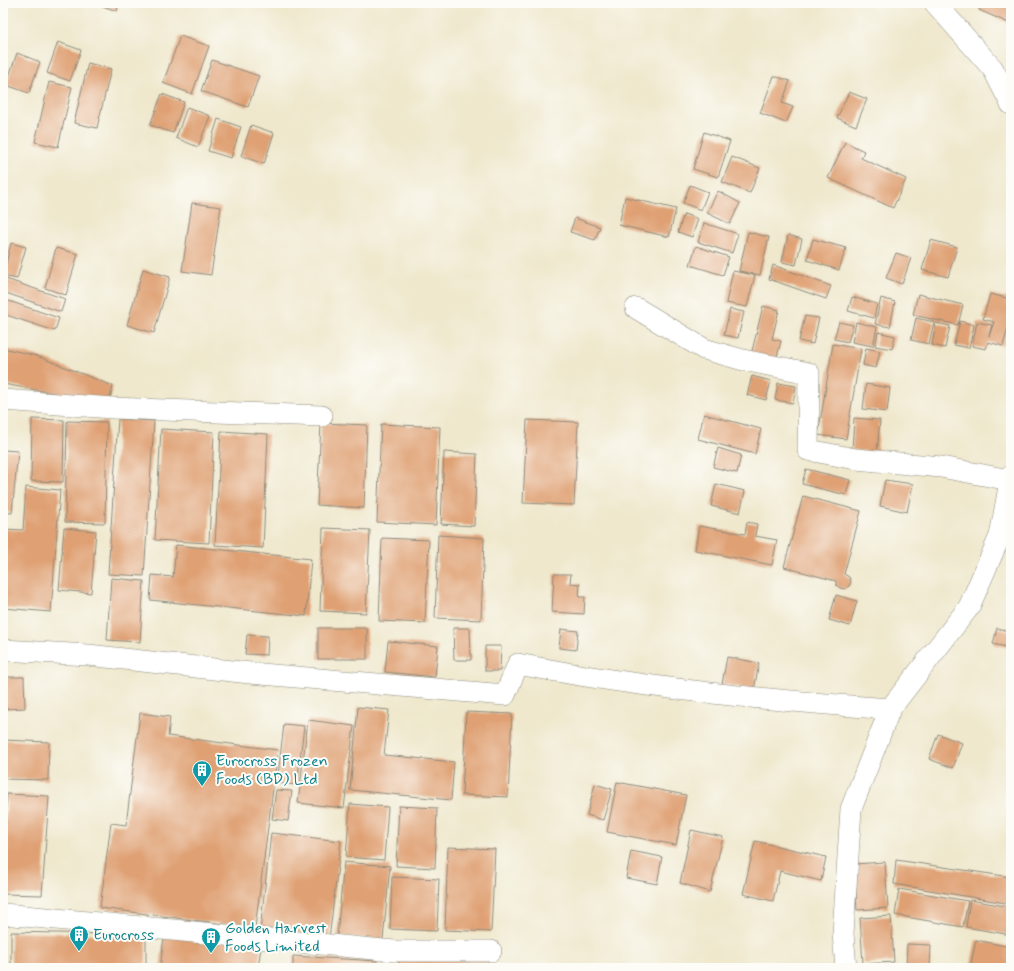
<svg xmlns="http://www.w3.org/2000/svg" width="1014" height="971" font-family="Mynerve,sans-serif">
<rect width="100%" height="100%" fill="#fdfcf7"/>
<filter id="ink" filterUnits="userSpaceOnUse"><feTurbulence type="fractalNoise" baseFrequency=".025" numOctaves="2"/><feDisplacementMap in="SourceGraphic" scale="8" xChannelSelector="R" yChannelSelector="G"/><feConvolveMatrix kernelMatrix="1 2 1 2 8 2 1 2 1" color-interpolation-filters="sRGB"/></filter>
<filter id="wash" filterUnits="userSpaceOnUse"><feTurbulence type="fractalNoise" baseFrequency=".012" numOctaves="4" result="noise"/><feDisplacementMap in="SourceGraphic" scale="16" xChannelSelector="R" yChannelSelector="G"/><feGaussianBlur stdDeviation="0.9" result="paint"/><feColorMatrix in="noise" values="0 0 0 0 0 0 0 0 0 0 0 0 0 0 0 0 0 1.4 0 .05"/><feComposite in="paint" operator="in"/></filter>
<g filter="url(#wash)">
<rect width="100%" height="100%" fill="#efe8cd"/>
<g id="blocks">
<g fill="#dfa073">
<path d="M 94,3 L 119,3 L 117,11 Z"/>
<path d="M 983,3 L 1011,3 L 1011,24 L 979,10 Z"/>
<path d="M 180,36 L 209,46 L 192,94 L 163,83 Z"/>
<path d="M 58,42 L 81,50 L 70,81 L 47,73 Z"/>
<path d="M 17,53 L 40,62 L 29,93 L 6,85 Z"/>
<path d="M 212,60 L 259,76 L 248,107 L 201,91 Z"/>
<path d="M 88,63 L 111,69 L 97,128 L 74,123 Z"/>
<path d="M 774,76 L 790,81 L 782,103 L 793,107 L 786,123 L 760,113 Z"/>
<path d="M 49,82 L 72,87 L 58,147 L 35,142 Z"/>
<path d="M 849,92 L 867,99 L 856,126 L 837,118 Z"/>
<path d="M 162,94 L 184,102 L 173,133 L 150,125 Z"/>
<path d="M 187,107 L 210,116 L 198,147 L 176,138 Z"/>
<path d="M 218,119 L 241,127 L 231,158 L 208,151 Z"/>
<path d="M 251,125 L 274,133 L 264,164 L 241,156 Z"/>
<path d="M 704,132 L 730,141 L 718,177 L 693,169 Z"/>
<path d="M 845,142 L 864,151 L 861,158 L 906,179 L 893,208 L 828,178 Z"/>
<path d="M 732,157 L 760,168 L 750,193 L 722,182 Z"/>
<path d="M 690,185 L 708,192 L 701,210 L 683,203 Z"/>
<path d="M 718,191 L 740,203 L 730,224 L 707,213 Z"/>
<path d="M 625,197 L 676,209 L 669,237 L 619,225 Z"/>
<path d="M 192,203 L 221,207 L 211,275 L 182,271 Z"/>
<path d="M 684,214 L 698,219 L 692,237 L 678,232 Z"/>
<path d="M 575,218 L 600,227 L 595,240 L 570,232 Z"/>
<path d="M 704,223 L 738,234 L 732,253 L 698,242 Z"/>
<path d="M 748,232 L 769,237 L 760,275 L 739,271 Z"/>
<path d="M 788,235 L 802,239 L 796,265 L 782,262 Z"/>
<path d="M 813,239 L 846,248 L 839,270 L 807,260 Z"/>
<path d="M 931,240 L 957,247 L 948,277 L 922,270 Z"/>
<path d="M 11,243 L 26,247 L 17,279 L 3,276 Z"/>
<path d="M 696,246 L 729,257 L 723,275 L 690,265 Z"/>
<path d="M 56,248 L 78,254 L 66,295 L 45,288 Z"/>
<path d="M 896,253 L 911,258 L 902,284 L 886,278 Z"/>
<path d="M 773,265 L 831,286 L 826,299 L 769,279 Z"/>
<path d="M 143,269 L 170,277 L 154,333 L 127,325 Z"/>
<path d="M 733,271 L 755,275 L 747,307 L 726,303 Z"/>
<path d="M 6,279 L 65,299 L 61,312 L 3,292 L 3,286 Z"/>
<path d="M 918,294 L 963,305 L 958,325 L 913,315 Z"/>
<path d="M 990,294 L 1011,299 L 1011,317 L 1003,346 L 988,342 L 986,349 L 972,346 L 977,322 L 992,325 L 989,336 L 994,322 L 983,319 Z"/>
<path d="M 852,297 L 877,304 L 874,318 L 848,311 Z"/>
<path d="M 881,298 L 895,302 L 890,327 L 875,324 Z"/>
<path d="M 3,299 L 59,318 L 55,331 L 3,314 Z"/>
<path d="M 763,306 L 779,310 L 772,339 L 781,341 L 776,361 L 751,355 Z"/>
<path d="M 730,309 L 744,312 L 738,338 L 724,335 Z"/>
<path d="M 805,316 L 819,318 L 813,344 L 799,341 Z"/>
<path d="M 916,318 L 934,322 L 929,344 L 911,340 Z"/>
<path d="M 960,321 L 974,325 L 969,348 L 954,345 Z"/>
<path d="M 839,322 L 853,325 L 848,342 L 834,339 Z"/>
<path d="M 856,322 L 877,327 L 873,346 L 852,342 Z"/>
<path d="M 936,323 L 950,326 L 945,348 L 932,345 Z"/>
<path d="M 878,332 L 895,336 L 892,349 L 875,346 Z"/>
<path d="M 833,344 L 861,349 L 846,439 L 818,435 Z"/>
<path d="M 3,348 L 37,356 L 113,386 L 109,403 L 3,384 Z"/>
<path d="M 866,348 L 880,351 L 876,368 L 863,365 Z"/>
<path d="M 752,376 L 771,381 L 766,400 L 747,395 Z"/>
<path d="M 778,383 L 796,386 L 793,403 L 775,400 Z"/>
<path d="M 866,384 L 890,388 L 887,412 L 863,409 Z"/>
<path d="M 704,414 L 761,429 L 755,454 L 698,439 Z"/>
<path d="M 854,418 L 880,420 L 877,453 L 852,450 Z"/>
<path d="M 32,419 L 64,420 L 63,482 L 31,481 Z"/>
<path d="M 118,419 L 154,421 L 144,576 L 108,574 Z"/>
<path d="M 527,420 L 578,422 L 574,505 L 523,503 Z"/>
<path d="M 67,421 L 107,422 L 105,523 L 65,522 Z"/>
<path d="M 321,423 L 367,425 L 364,508 L 317,505 Z"/>
<path d="M 381,424 L 440,427 L 436,525 L 377,522 Z"/>
<path d="M 161,429 L 214,432 L 209,543 L 155,540 Z"/>
<path d="M 221,431 L 268,434 L 263,548 L 215,545 Z"/>
<path d="M 718,448 L 741,455 L 737,473 L 713,467 Z"/>
<path d="M 3,450 L 18,451 L 12,513 L 3,512 Z"/>
<path d="M 444,452 L 477,454 L 474,526 L 441,524 Z"/>
<path d="M 806,469 L 850,480 L 846,495 L 802,484 Z"/>
<path d="M 885,480 L 913,484 L 907,512 L 880,506 Z"/>
<path d="M 716,484 L 745,491 L 740,513 L 711,506 Z"/>
<path d="M 26,487 L 60,490 L 51,612 L 3,608 L 3,529 L 23,530 Z"/>
<path d="M 803,496 L 861,511 L 844,574 L 849,577 L 851,582 L 849,586 L 845,589 L 840,588 L 836,585 L 836,581 L 784,567 Z"/>
<path d="M 747,522 L 757,524 L 755,536 L 777,540 L 772,565 L 695,550 L 699,526 L 745,534 Z"/>
<path d="M 64,528 L 96,531 L 91,593 L 59,590 Z"/>
<path d="M 323,528 L 370,530 L 366,613 L 320,611 Z"/>
<path d="M 438,535 L 484,538 L 481,620 L 435,618 Z"/>
<path d="M 382,538 L 429,540 L 425,623 L 379,621 Z"/>
<path d="M 176,545 L 311,559 L 306,616 L 150,600 L 152,575 L 173,577 Z"/>
<path d="M 554,574 L 571,574 L 570,583 L 580,584 L 579,597 L 585,597 L 584,614 L 552,612 Z"/>
<path d="M 111,578 L 144,581 L 140,642 L 107,640 Z"/>
<path d="M 836,595 L 857,601 L 850,626 L 829,620 Z"/>
<rect x="318" y="628" width="49" height="31"/>
<path d="M 453,628 L 470,628 L 471,660 L 454,660 Z"/>
<path d="M 997,628 L 1011,632 L 1011,648 L 993,644 Z"/>
<path d="M 561,629 L 578,631 L 576,650 L 559,648 Z"/>
<path d="M 247,635 L 268,636 L 267,655 L 245,654 Z"/>
<path d="M 388,641 L 438,646 L 435,677 L 385,672 Z"/>
<path d="M 485,646 L 501,646 L 500,671 L 485,671 Z"/>
<path d="M 727,657 L 759,663 L 754,690 L 722,684 Z"/>
<path d="M 3,677 L 24,677 L 25,708 L 3,709 Z"/>
<path d="M 358,707 L 389,710 L 384,755 L 454,762 L 451,800 L 350,790 Z"/>
<path d="M 466,712 L 512,714 L 508,797 L 462,795 Z"/>
<path d="M 140,713 L 170,717 L 168,736 L 278,750 L 255,928 L 100,908 L 111,823 L 126,825 Z"/>
<path d="M 308,720 L 354,726 L 344,808 L 298,803 Z"/>
<path d="M 284,724 L 304,726 L 297,785 L 277,783 Z"/>
<path d="M 938,734 L 962,743 L 953,768 L 929,759 Z"/>
<path d="M 3,740 L 49,742 L 48,780 L 3,779 Z"/>
<path d="M 617,782 L 686,795 L 676,845 L 607,832 Z"/>
<path d="M 595,784 L 612,789 L 603,820 L 587,815 Z"/>
<path d="M 276,790 L 292,791 L 288,821 L 272,819 Z"/>
<path d="M 7,794 L 49,796 L 42,895 L 3,894 L 3,847 Z"/>
<path d="M 350,804 L 388,807 L 384,860 L 346,857 Z"/>
<path d="M 399,806 L 437,808 L 435,868 L 396,866 Z"/>
<path d="M 691,830 L 723,837 L 710,892 L 680,883 Z"/>
<path d="M 271,833 L 341,841 L 329,939 L 260,931 Z"/>
<path d="M 755,841 L 826,857 L 821,881 L 780,871 L 773,901 L 743,894 Z"/>
<path d="M 448,847 L 495,849 L 491,932 L 445,930 Z"/>
<path d="M 631,851 L 662,857 L 657,884 L 626,878 Z"/>
<path d="M 896,860 L 1011,877 L 1011,904 L 894,884 Z"/>
<path d="M 344,862 L 390,866 L 383,940 L 337,936 Z"/>
<path d="M 885,862 L 888,908 L 857,910 L 854,864 Z"/>
<path d="M 392,877 L 439,879 L 437,931 L 390,929 Z"/>
<path d="M 899,889 L 968,901 L 963,927 L 895,915 Z"/>
<path d="M 970,900 L 1011,907 L 1011,935 L 966,927 Z"/>
<path d="M 891,916 L 894,962 L 863,964 L 860,918 Z"/>
<path d="M 165,930 L 262,941 L 258,968 L 160,968 Z"/>
<path d="M 11,932 L 146,935 L 146,968 L 11,968 Z"/>
<path d="M 976,940 L 1011,947 L 1011,968 L 970,968 Z"/>
<path d="M 907,944 L 931,945 L 930,968 L 906,968 Z"/>
<path d="M 293,956 L 377,961 L 377,968 L 293,968 Z"/>
<path d="M 490,960 L 490,968 L 399,968 L 399,961 Z"/>
</g>
</g>
</g>
<g filter="url(#ink)">
<use href="#blocks" fill-opacity="0" stroke="#8d8a7c" stroke-width="1"/>
<g fill="none" stroke-linecap="round" stroke-linejoin="round">
<g stroke="#8d8a7c" stroke-width="22">
<g id="street">
<path d="M 935,3 L 993,69 L 1011,104"/>
<path d="M 636,308 L 704,349 L 743,360 L 809,373 L 808,450 L 856,459 L 941,467 L 1010,480"/>
<path d="M 3,400 L 113,408 L 322,416"/>
<path d="M 3,650 L 88,655 L 250,673 L 505,695 L 518,664 C 641,688 766,700 890,709"/>
<path d="M 3,914 L 394,951 L 491,951"/>
<path d="M 846,968 L 843,934 L 851,809 L 890,709 L 969,607 L 1000,536 L 1011,476"/>
</g>
</g>
<use href="#street" stroke="#fff" stroke-width="21"/>
</g>
</g>
<defs>
<g id="building-pin" transform="scale(1)"><path d="M0 17L-7.5 6A9.5 9.5 0 1 1 7.5 6Z" fill="#0f9aa8" stroke="#fdfcf7"/><path d="M-4-6H4V6H1V3H-1V6H-4ZM-2.5-4.3h1.7v1.8h-1.7ZM.8-4.3h1.7v1.8H.8ZM-2.5-1h1.7V.8h-1.7ZM.8-1h1.7V.8H.8Z" fill="#fff"/></g>
</defs>
<g fill-rule="evenodd">
<use href="#building-pin" x="202" y="770"/>
<use href="#building-pin" x="79" y="935"/>
<use href="#building-pin" x="211" y="937"/>
</g>
<g text-anchor="middle" dominant-baseline="central" stroke-width="4" stroke-linejoin="round" paint-order="stroke">
<g font-size="16" fill="#0d838f" stroke="#fdfcf7" text-anchor="start">
<text x="216" y="761">Eurocross Frozen<tspan x="216" dy="18">Foods (BD) Ltd</tspan></text>
<text x="225" y="928">Golden Harvest<tspan x="225" dy="18">Foods Limited</tspan></text>
<text x="93" y="935">Eurocross</text>
</g>
</g>
<rect width="1014" height="971" fill="none" stroke="#fdfcf7" stroke-width="16"/>
</svg>
